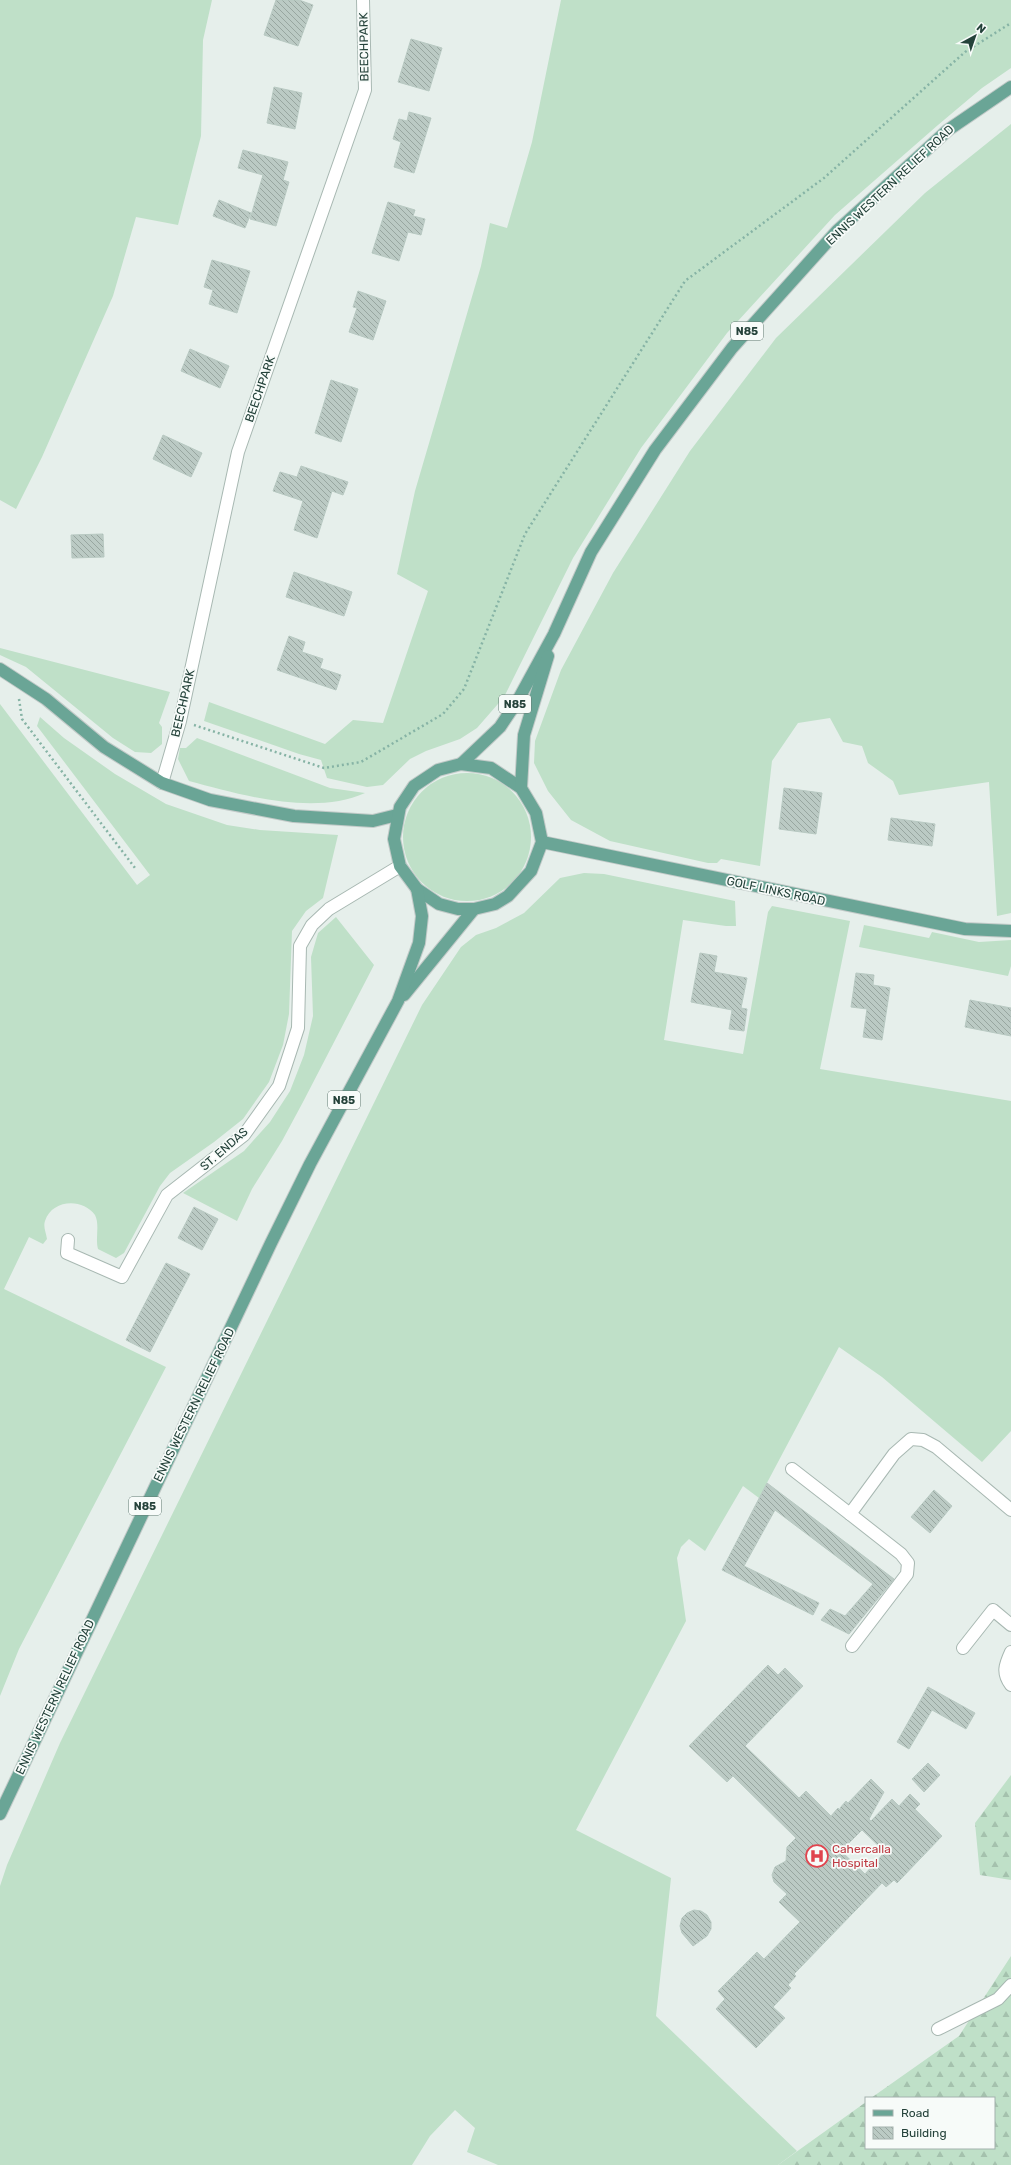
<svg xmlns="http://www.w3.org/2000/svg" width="1011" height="2165" font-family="Rubik,sans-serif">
<defs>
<pattern id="forest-firs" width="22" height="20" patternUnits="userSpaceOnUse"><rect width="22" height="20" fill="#bfe0c8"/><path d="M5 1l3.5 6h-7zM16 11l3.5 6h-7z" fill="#a4c1ad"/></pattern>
<pattern id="building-back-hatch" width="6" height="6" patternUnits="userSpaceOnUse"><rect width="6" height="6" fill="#bbcac4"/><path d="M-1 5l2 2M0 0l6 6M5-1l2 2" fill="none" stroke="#98a6a0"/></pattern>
</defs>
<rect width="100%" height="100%" fill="#e6efeb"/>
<g fill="#bfe0c8">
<path d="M 0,0 L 212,0 L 203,40 L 201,136 L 178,225 L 136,217 L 113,296 L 42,457 L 16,509 L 0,500 Z"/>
<path d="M 561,0 L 1011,0 L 1011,68 L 982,88 L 938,125 L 835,215 L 727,333 L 641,448 L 573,558 L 504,697 L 477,728 L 460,739 L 426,751 L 410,759 L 383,785 L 367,787 L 327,778 L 321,760 L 299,754 L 204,721 L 209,702 L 325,744 L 353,720 L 383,723 L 428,591 L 397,574 L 415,491 L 481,266 L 490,223 L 507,228 L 532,142 Z"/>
<path d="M 1011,124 L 1011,913 L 997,916 L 989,782 L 899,795 L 893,781 L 868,763 L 862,746 L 843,742 L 830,718 L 798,723 L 772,761 L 760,866 L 721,859 L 717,863 L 708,863 L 610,841 L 571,820 L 548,791 L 534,763 L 535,741 L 561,670 L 613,573 L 690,451 L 776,338 L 925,193 Z"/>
<path d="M 0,648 L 170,692 L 159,723 L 162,727 L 162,744 L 151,753 L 135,752 L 113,738 L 26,667 L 0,655 Z"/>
<path d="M 0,704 L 137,885 L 150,875 L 37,726 L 40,717 L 64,738 L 115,774 L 166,804 L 227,825 L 260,830 L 338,835 L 323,898 L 306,911 L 292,931 L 289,1014 L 283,1045 L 269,1082 L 243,1119 L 214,1142 L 170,1173 L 160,1186 L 124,1253 L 116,1258 L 98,1249 C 95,1238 100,1225 95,1215 C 83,1198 52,1199 45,1221 C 43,1227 46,1232 47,1239 L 43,1244 L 29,1237 L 4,1289 L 166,1367 L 19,1649 L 0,1696 Z"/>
<path d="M 197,738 L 330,788 L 365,793 C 314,816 241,795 189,781 L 178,759 L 180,748 L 186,748 Z"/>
<circle cx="467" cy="837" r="64"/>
<path d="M 584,873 L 604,874 L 735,901 L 736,926 L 726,926 L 683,920 L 664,1040 L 743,1054 L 768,912 L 772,906 L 850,921 L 820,1069 L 1011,1101 L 1011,1431 L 982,1462 L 882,1377 L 839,1347 L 759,1498 L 743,1486 L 705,1551 L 689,1539 L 681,1547 L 677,1558 L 686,1621 L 576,1830 L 671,1878 L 656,2016 L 797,2151 L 778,2165 L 498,2165 L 467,2152 L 475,2128 L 455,2110 L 430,2136 L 412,2165 L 0,2165 L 0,1886 L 7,1865 L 60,1743 L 422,1005 L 461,947 L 476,935 L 496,928 L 524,913 L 560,878 Z"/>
<path d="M 336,917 L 374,965 L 303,1102 L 282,1141 L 252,1189 L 237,1221 L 183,1193 L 244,1151 L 270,1122 L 290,1091 L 304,1055 L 313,1016 L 311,957 L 318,933 Z"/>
<path d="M 864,925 L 929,938 L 932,932 L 979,942 L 1011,940 L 1011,966 L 1008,976 L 859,947 Z"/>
</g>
<g fill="url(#forest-firs)">
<path d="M 1011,1775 L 1011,1880 L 980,1875 L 975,1823 Z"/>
<path d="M 1011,1956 L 1011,2165 L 778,2165 L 866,2102 L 866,2148 L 994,2148 L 994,2098 L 871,2098 L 959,2036 Z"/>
</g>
<g fill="url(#building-back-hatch)" stroke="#b8c9c2" fill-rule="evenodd">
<path d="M 276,0 L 299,0 L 313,5 L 298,46 L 264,35 Z"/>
<path d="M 411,39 L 442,48 L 429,91 L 398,82 Z"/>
<path d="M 274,87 L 302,93 L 295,129 L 267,123 Z"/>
<path d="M 409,112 L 431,118 L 414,173 L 394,167 L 401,142 L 393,139 L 399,119 L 407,121 Z"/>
<path d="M 243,150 L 288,162 L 283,180 L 289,182 L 276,226 L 250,219 L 263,175 L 238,168 Z"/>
<path d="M 219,200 L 251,213 L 245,228 L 213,216 Z"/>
<path d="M 388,202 L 415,210 L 413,216 L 425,219 L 421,235 L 408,232 L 399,261 L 372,253 Z"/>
<path d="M 212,260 L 250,271 L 237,313 L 209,304 L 213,290 L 204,287 Z"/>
<path d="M 358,291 L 386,301 L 373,340 L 349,332 L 357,308 L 353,307 Z"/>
<path d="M 190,349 L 229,366 L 220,388 L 181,371 Z"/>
<path d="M 331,380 L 358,389 L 341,442 L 315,433 Z"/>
<path d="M 163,435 L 202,453 L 191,477 L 153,459 Z"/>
<path d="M 301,466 L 348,482 L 343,495 L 332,491 L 317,538 L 294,530 L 303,501 L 273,491 L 280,472 L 297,477 Z"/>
<path d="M 103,534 L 104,557 L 72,558 L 71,535 Z"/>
<path d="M 294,572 L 352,592 L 344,616 L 286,597 Z"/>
<path d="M 289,636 L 305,642 L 302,652 L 323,659 L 320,668 L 341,675 L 336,690 L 277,670 Z"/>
<path d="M 784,788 L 822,793 L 816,834 L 779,829 Z"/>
<path d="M 891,818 L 935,824 L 932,846 L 888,840 Z"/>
<path d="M 700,953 L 717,956 L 714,972 L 747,978 L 741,1008 L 747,1009 L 744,1031 L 729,1029 L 732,1010 L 691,1002 Z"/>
<path d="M 856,973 L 874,975 L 873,985 L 890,988 L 882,1040 L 863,1037 L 867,1009 L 851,1007 Z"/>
<path d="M 970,1000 L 1011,1008 L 1011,1036 L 965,1027 Z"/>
<path d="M 194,1207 L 218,1219 L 202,1250 L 178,1238 Z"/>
<path d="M 166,1263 L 190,1274 L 150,1352 L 126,1340 Z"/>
<path d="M 767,1483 L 894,1579 L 849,1634 L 821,1620 L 830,1609 L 845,1616 L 873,1584 L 775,1510 L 744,1566 L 819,1603 L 813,1615 L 722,1570 Z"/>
<path d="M 934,1490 L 952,1506 L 930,1533 L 911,1517 Z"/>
<path d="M 768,1665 L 778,1675 L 785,1668 L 803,1686 L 745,1746 L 799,1798 L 806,1791 L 831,1816 L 838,1808 L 841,1811 L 840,1808 L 846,1801 L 848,1803 L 871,1779 L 884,1792 L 869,1819 L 871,1821 L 892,1799 L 899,1806 L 910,1794 L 920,1804 L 915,1809 L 942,1836 L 897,1883 L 894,1880 L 886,1887 L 882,1883 L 794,1974 L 796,1976 L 788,1985 L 791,1988 L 773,2007 L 785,2018 L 756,2048 L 716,2009 L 725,1999 L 718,1991 L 757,1952 L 764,1959 L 800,1922 L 779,1902 L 787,1894 L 774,1882 L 772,1875 L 775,1867 L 786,1861 L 787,1847 L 796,1838 L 733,1776 L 727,1782 L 689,1746 ZM 862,1830 L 885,1852 L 865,1874 L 841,1851 Z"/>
<path d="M 928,1687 L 975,1713 L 966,1729 L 932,1710 L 909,1749 L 897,1742 Z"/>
<path d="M 928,1763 L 940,1775 L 924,1792 L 912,1779 Z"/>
<path d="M 694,1910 L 701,1911 L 707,1915 L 711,1922 L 711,1929 L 707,1936 L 693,1946 L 682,1933 L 680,1926 L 682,1918 L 687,1913 Z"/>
</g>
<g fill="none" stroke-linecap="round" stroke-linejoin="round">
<g stroke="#a8b8b2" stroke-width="14">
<g id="minor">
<path d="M 162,783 L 180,721 L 238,452 L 365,90 L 363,0"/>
<path d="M 68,1240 L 67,1253 L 122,1277 L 167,1195 L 244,1135 L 279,1086 L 298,1028 L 300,946 L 312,925 L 329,909 L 400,866"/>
<path d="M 792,1469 L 850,1514 L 894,1454 L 911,1439 L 923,1440 L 936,1447 L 1011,1510"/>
<path d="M 850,1514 L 901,1554 L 908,1563 L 907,1574 L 852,1646"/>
<path d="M 963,1648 L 993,1610 L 1011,1625"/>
<path d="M 1011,1652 C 1005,1665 1002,1673 1011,1685"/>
<path d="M 938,2029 L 998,1999 L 1011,1985"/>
</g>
</g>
<g stroke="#c2cac8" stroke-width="14">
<g id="major">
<path d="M 0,669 L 46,699 L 104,747 L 162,783 L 210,800 L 294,816 L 373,821 L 397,815"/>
<path d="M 461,764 L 500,727 L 518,700 L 554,634 L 591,552 L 655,450 L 732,348 L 837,231 L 948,130 L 1011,87"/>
<path d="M 461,764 L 491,768 L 521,788 L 536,813 L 542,842 L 531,871 L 508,896 L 495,904 L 474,909 L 458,909 L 439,904 L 417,889 L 400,866 L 394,839 L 400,807 L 414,786 L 438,770 Z"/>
<path d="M 521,788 L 524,735 L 548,656"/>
<path d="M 542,842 L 965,929 L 1011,931"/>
<path d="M 404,995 L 474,909"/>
<path d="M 0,1814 L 271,1243 L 310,1164 L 398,1001 L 419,943 L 422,916 L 417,889"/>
</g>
</g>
<g stroke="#86b3a5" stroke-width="2.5" stroke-dasharray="2 3" stroke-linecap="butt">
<path d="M 19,699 L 22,719 L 135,868"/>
<path d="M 194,725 L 324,768 L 361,762 L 443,714 L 464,689 L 525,534 L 685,281 L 824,178 L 965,52 L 1011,23"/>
</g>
<use href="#minor" stroke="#fff" stroke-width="12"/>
<use href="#major" stroke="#6aa596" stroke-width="12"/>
</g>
<defs>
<g id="hospital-ring" transform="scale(1.15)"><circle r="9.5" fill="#f7fbf9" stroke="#e0444e" stroke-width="1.5"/><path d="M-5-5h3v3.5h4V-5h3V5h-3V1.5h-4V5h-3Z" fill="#e0444e"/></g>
</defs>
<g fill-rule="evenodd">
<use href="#hospital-ring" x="817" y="1856"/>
</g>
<g text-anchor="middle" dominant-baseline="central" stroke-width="3.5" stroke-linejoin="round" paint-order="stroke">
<g fill="#f7fbf9" stroke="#637a73" stroke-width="1">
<rect x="731" y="322" width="32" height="18" rx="3"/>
<rect x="499" y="695" width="32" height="18" rx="3"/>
<rect x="328" y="1091" width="32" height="18" rx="3"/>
<rect x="129" y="1497" width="32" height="18" rx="3"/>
</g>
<g font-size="11" font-weight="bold" fill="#24423a">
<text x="747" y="331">N85</text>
<text x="515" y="704">N85</text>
<text x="344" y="1100">N85</text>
<text x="145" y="1506">N85</text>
</g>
<g font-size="12" fill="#24423a" stroke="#f7fbf9">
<text transform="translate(364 47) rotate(-91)">BEECHPARK</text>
<text transform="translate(890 185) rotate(-43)">ENNIS WESTERN RELIEF ROAD</text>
<text transform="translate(260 389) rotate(-71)">BEECHPARK</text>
<text transform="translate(183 703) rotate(-77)">BEECHPARK</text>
<text transform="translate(776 891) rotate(12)">GOLF LINKS ROAD</text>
<text transform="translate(224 1149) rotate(-41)">ST. ENDAS</text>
<text transform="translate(194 1405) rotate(-64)">ENNIS WESTERN RELIEF ROAD</text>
<text transform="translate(55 1697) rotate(-65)">ENNIS WESTERN RELIEF ROAD</text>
</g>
<g font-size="12" fill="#be3a42" stroke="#f7fbf9" text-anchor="start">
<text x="832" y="1849">Cahercalla<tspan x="832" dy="14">Hospital</tspan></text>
</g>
</g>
<rect x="865" y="2097" width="130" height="52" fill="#f7fbf9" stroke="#a3b1ad"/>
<rect x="873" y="2110" width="20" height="6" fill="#6aa596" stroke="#a3b1ad"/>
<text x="901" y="2117" font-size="12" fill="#24423a">Road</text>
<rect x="873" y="2127" width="20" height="12" fill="url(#building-back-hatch)" stroke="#a3b1ad"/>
<text x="901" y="2137" font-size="12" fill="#24423a">Building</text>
<g transform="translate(975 36) rotate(40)" stroke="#f7fbf9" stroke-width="3" paint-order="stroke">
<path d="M0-3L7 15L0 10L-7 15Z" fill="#24423a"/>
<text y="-6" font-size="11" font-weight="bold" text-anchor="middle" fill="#24423a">N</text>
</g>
</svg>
